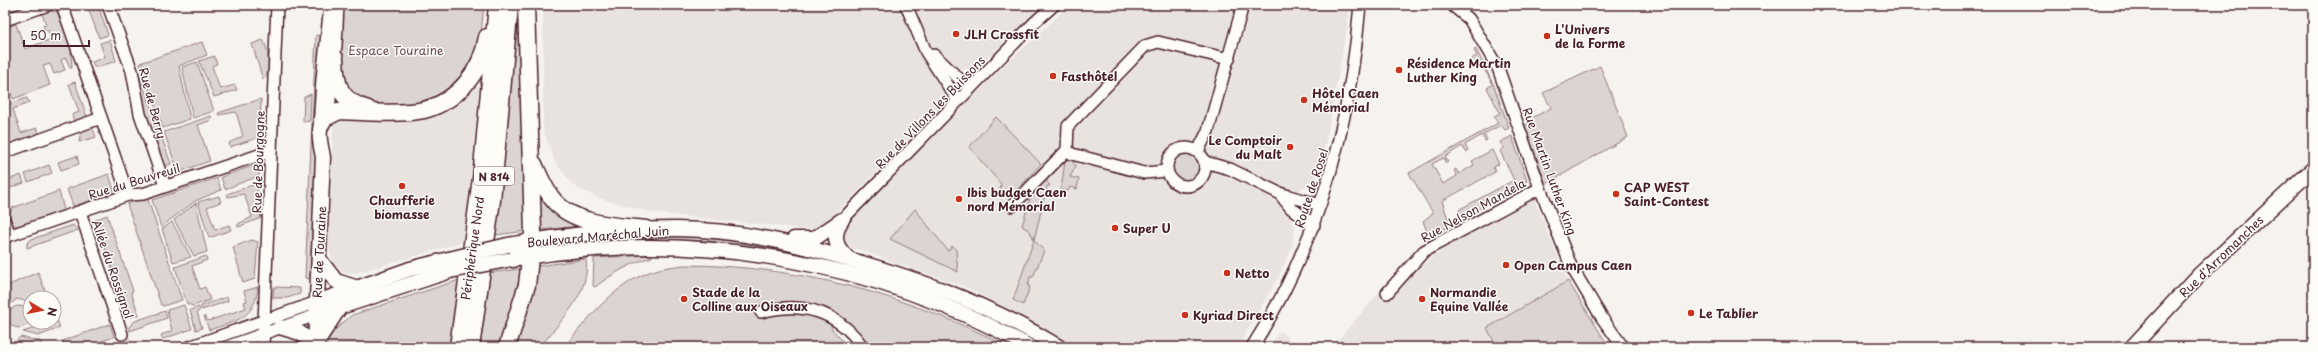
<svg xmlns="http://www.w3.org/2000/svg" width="2318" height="352" font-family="'Playpen Sans',sans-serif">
<rect width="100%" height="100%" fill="#f6f3ef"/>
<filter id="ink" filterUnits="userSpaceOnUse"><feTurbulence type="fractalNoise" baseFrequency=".025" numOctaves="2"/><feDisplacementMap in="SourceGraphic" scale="8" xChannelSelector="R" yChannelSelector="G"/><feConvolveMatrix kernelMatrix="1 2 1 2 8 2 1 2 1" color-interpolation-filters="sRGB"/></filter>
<g filter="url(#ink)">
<g fill="#e9e3e0">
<path d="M 543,5 L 1043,5 L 979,66 L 971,69 L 963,69 L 950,63 L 942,84 L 944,99 L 940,107 L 824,226 L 815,229 L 804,229 L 653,213 L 598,198 L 572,185 L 554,160 L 543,129 Z"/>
<path d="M 1070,5 L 1351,5 L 1322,164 L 1316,178 L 1300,190 L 1289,215 L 1295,227 L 1293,245 L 1280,274 L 1238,347 L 1071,347 L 1037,325 L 968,288 L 845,245 L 841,237 L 846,221 L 972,95 Z"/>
<path d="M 480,85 L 464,242 L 356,273 L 342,272 L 333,264 L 328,244 L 333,128 L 336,120 L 345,117 L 428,118 L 449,111 Z"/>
<path d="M 1533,196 L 1568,281 L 1487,328 L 1497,347 L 1332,347 L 1383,288 L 1389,294 L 1414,265 L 1418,267 L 1432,258 L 1434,253 L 1436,255 L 1440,253 L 1439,250 Z"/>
<path d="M 1280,331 L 1299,347 L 1269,347 Z"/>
</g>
<g fill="#dcd4d2" stroke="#937a7e">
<path d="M 87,5 L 98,5 L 108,35 L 99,38 Z"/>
<path d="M 341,5 L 484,5 C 482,19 482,35 478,48 C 462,102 405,114 357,102 L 339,72 Z"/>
<path d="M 518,5 L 521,5 L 526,231 L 496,235 Z"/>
<path d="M 50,11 L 57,12 L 61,15 L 71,50 L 72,68 L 70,68 L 66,58 L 61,60 L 65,70 L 54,74 L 50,64 L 43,66 L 50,85 L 13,99 L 5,77 L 5,28 L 16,24 L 25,49 L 51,39 L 48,30 L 45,30 L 43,26 L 46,24 L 42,14 Z"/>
<path d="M 316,35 L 324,36 L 319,81 L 310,279 L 305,278 Z"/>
<path d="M 110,40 L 116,61 L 98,67 L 94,67 L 92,62 L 105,57 L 100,43 Z"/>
<path d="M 263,40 C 268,48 272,73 263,80 L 252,44 Z"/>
<path d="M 202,42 L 207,55 L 179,66 L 190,119 L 163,128 L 140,63 Z"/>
<path d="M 1476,49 L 1494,86 L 1509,128 L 1505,130 L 1501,125 L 1484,134 L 1487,140 L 1485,141 L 1482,135 L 1465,145 L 1468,151 L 1466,152 L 1462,146 L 1445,157 L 1448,162 L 1446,163 L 1443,158 L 1432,164 L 1443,184 L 1457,176 L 1454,170 L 1456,169 L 1459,174 L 1474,165 L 1472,161 L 1492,150 L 1499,164 L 1493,167 L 1495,172 L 1442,201 L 1447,216 L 1453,224 L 1429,237 L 1423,221 L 1433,213 L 1409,173 L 1498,123 L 1494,116 L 1500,113 L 1487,88 L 1493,84 L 1481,64 L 1475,67 L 1471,59 L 1477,56 L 1474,50 Z"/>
<path d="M 214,56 L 217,64 L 212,66 L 220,89 L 235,85 L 237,90 L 214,97 L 199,61 Z"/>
<path d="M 135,62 L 171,164 L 163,167 L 144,112 L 132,63 Z"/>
<path d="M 197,62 L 214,111 L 193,118 L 182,67 Z"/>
<path d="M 1600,66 L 1628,137 L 1546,184 L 1525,126 L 1530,119 L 1551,108 L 1543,93 Z"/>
<path d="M 75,82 L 87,117 L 74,121 L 72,115 L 79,112 L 69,84 Z"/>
<path d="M 311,94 L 310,121 L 303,122 L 304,97 Z"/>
<path d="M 27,98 L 29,103 L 13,109 L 21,133 L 37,128 L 39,134 L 5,145 L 5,139 L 9,137 C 5,125 4,116 8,104 Z"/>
<path d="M 261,99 L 260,137 L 230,147 L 229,143 L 243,136 L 236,112 L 219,115 L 218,113 Z"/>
<path d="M 211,116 L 212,120 L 198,125 L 210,161 L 178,172 L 164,132 Z"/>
<path d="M 996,117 L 1041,164 L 1017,190 L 1011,192 L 1000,190 L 1001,184 L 969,147 Z"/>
<path d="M 92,126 L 96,137 L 79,142 L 81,130 Z"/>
<path d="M 1512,136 L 1527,181 L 1459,220 L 1458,213 L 1460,209 L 1514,180 L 1500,151 L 1504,148 L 1500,142 Z"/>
<circle cx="1185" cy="167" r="14"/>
<path d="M 77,156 L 79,164 L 61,170 L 58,162 Z"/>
<path d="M 1071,159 L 1076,166 L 1070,177 L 1079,179 L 1077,189 L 1070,187 L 1068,191 L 1061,190 L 1065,160 Z"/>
<path d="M 49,165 L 52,173 L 28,182 L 25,174 Z"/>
<path d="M 255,165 L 260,166 L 259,176 L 225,189 L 221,177 Z"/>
<path d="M 109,174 L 114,190 L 113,194 L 73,206 L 67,189 Z"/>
<path d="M 21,175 L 24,183 L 5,190 L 5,181 Z"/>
<path d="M 217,178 L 221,190 L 195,201 L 161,227 L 152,200 Z"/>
<path d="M 1046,180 L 1050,186 L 1047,186 L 1034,240 L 1044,251 L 1033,277 L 1030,277 L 1028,286 L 1030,287 L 1023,305 L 1013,300 L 1034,240 L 1030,231 L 1022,226 L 1031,195 Z"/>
<path d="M 536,182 L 579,226 L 541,230 Z"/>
<path d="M 258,183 L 257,205 L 261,218 L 238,227 L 238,224 L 252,217 L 244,194 L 228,197 L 227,194 Z"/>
<path d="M 59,191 L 64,210 L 17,226 L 12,224 L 9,217 L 12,208 Z"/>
<path d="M 219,196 L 221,202 L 207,207 L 215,230 L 229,225 L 231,230 L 209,238 L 198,202 Z"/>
<path d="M 147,197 L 182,300 L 163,306 L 161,305 L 127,204 Z"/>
<path d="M 196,203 L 207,252 L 194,256 L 174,220 Z"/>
<path d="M 915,209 L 948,251 L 952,246 L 956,249 L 958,272 L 890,239 Z"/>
<path d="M 107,215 L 133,291 L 131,292 L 139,315 L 129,317 L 95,220 Z"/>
<path d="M 172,222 L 191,257 L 173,262 L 162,229 Z"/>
<path d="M 73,225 L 78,230 L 27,248 L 27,243 L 32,239 Z"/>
<path d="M 637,236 L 695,237 L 766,245 L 884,272 L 882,278 L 816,260 L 590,244 L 586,239 Z"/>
<path d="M 252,240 L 258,242 L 255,279 L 243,283 L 233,247 Z"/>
<path d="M 651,255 L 652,257 C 631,263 612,274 595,287 L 593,286 L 594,258 Z"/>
<path d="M 206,256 L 207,260 L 192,266 L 200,289 L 205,287 L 210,300 L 193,306 L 187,304 L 175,267 Z"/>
<path d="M 586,259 C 591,294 560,321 540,347 L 480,347 L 490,273 Z"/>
<path d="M 683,265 C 798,265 907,295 1009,347 L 870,347 C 841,308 808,293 760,307 L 781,312 L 811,313 L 835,323 L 831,328 L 848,347 L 564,347 C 588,319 612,287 647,273 C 658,268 671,267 683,265 Z"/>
<path d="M 38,272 L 48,298 L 30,298 L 30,302 L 17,299 L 5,308 L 5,287 Z"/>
<path d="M 462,279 L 450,347 L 326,347 L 333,329 L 336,329 L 352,315 Z"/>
<path d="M 1568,281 L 1609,347 L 1497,347 L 1487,328 Z"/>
<path d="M 258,287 C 255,319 236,321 209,330 L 204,316 L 208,321 L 246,308 L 244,302 L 247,301 L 244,291 Z"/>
<path d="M 274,287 L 300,288 L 300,294 L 287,298 L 273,298 Z"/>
<path d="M 227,297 L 228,301 L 202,310 L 201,306 Z"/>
<path d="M 184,305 L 192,329 L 163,339 L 161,335 L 172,331 L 167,310 Z"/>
<circle cx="19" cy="317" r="11"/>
<path d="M 199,307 L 200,310 L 197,312 L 202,328 L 196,330 L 190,310 Z"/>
<path d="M 54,311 L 60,328 L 38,336 L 23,332 L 35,328 L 37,322 L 54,322 Z"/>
<path d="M 165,311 L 167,318 L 130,331 L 129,327 L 135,321 Z"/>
<path d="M 110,324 L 114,337 L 84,347 L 66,347 L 62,341 Z"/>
<path d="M 20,337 L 40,341 L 42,346 L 20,347 L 17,340 Z"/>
</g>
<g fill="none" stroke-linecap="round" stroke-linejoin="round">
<path stroke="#d4c9c8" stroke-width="11" stroke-dasharray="11 5.5" stroke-linecap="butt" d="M 122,334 L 127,347"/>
<g stroke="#4a1f2b" stroke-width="14">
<g id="minor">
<path d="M 62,5 L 128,195"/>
<path d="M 108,5 L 132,71 L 140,114 L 165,186"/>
<path d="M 906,5 L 926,52 L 958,101"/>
<path d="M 1452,5 L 1469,19 L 1498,68 L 1540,188 L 1571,266 L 1602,318 L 1623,347"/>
<path d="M 5,20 L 48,5"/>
<path d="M 934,55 L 970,89"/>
<path d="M 329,116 L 332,66 L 336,46 L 338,5"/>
<path d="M 319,129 L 322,79 L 330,5"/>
<circle cx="1186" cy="167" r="19"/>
<path d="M 1198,151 L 1208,131 L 1243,5"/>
<path d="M 5,152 L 101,118"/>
<path d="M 1205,162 L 1230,169 L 1279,193 L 1320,205"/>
<path d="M 1167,171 L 1144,173 L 1072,154 L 1067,150 L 1068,126 L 1145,46 L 1158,42 L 1229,59"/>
<path d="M 1279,193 L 1291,208 L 1314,225"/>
<path d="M 1012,206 L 1067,150"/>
<path d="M 80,212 L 122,334"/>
<path d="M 842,220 L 1035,22 L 1054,5"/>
<path d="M 5,222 L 10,235"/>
<path d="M 5,237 L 128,195 L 143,194 L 271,151"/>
<path d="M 1387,293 L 1424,251 L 1540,188"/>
<path d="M 761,312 C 803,301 837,311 863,347"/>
<path d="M 189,347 L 317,302"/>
<path d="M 226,347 L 316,315"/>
<path d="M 263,347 L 277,5"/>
<path d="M 1252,347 C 1318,245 1350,126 1360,5"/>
</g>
</g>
<g stroke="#4a1f2b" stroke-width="17">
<g id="major">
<path d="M 841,221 C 833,236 834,246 848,258"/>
<path d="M 794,239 L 814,239 L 842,220"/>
<path d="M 508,245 C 563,235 620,229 676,229 C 724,229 770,238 816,250 C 901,273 983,300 1059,347"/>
<path d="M 521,258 C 695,228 876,261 1030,347"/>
<path d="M 319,259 L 336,281 L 358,288"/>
<path d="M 317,302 L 410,269 L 449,259"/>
<path d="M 316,315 L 450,271"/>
<path d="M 280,327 L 300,333 L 315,345"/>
<path d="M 315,345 L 340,307"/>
<path d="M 315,347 L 323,157 C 320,141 315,127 329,116"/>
<path d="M 2132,347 L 2199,275 L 2313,169"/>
</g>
</g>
<g stroke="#4a1f2b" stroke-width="19">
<g id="highway">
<path d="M 335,58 C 336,85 339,101 368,109"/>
<path d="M 329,116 L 339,111 C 362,112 403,115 424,110 C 458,101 482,71 487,37"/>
<path d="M 534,164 C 540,177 545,191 555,202 C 576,225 618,226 646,229"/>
<path d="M 513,259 L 532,241"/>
<path d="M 458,347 L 481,178 L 497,5"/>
<path d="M 471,347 L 492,200 L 510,5"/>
<path d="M 507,347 L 527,285 L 533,232 L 526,5"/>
</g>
</g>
<use href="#minor" stroke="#fdfcf7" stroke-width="11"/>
<use href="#major" stroke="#fdfcf7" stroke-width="14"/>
<use href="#highway" stroke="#fdfcf7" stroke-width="16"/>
<g stroke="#4a1f2b" stroke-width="17" stroke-linecap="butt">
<g id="major-bridge">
<path d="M 449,259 L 508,245"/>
<path d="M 450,271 L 507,260"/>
</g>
</g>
<use href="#major-bridge" stroke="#fdfcf7" stroke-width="14"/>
</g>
</g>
<g fill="#c8321e" stroke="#fdfcf7" stroke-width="1.5">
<circle cx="956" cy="34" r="4"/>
<circle cx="1547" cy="36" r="4"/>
<circle cx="1399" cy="70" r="4"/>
<circle cx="1053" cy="76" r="4"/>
<circle cx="1304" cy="100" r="4"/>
<circle cx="1290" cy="147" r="4"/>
<circle cx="402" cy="186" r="4"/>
<circle cx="1616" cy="194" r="4"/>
<circle cx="959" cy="199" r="4"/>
<circle cx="1115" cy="228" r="4"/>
<circle cx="1506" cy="265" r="4"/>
<circle cx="1227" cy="273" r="4"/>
<circle cx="684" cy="299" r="4"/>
<circle cx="1422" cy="299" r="4"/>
<circle cx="1691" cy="313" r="4"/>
<circle cx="1185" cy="315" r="4"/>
</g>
<g text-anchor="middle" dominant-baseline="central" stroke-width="3" stroke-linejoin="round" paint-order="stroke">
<rect fill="#fdfcf7" stroke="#806168" stroke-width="1" x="474" y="167" width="40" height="18" rx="3"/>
<g font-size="11" font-weight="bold" fill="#4a1f2b">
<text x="494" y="176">N 814</text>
</g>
<g font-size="12" font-weight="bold" fill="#4a1f2b" stroke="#fdfcf7" text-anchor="start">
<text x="1555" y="29">L'Univers<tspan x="1555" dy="14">de la Forme</tspan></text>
<text x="964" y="34">JLH Crossfit</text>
<text x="1407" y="63">Résidence Martin<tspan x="1407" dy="14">Luther King</tspan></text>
<text x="1061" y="76">Fasthôtel</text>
<text x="1312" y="93">Hôtel Caen<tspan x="1312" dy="14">Mémorial</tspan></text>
<text x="1282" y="140" text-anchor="end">Le Comptoir<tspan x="1282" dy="14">du Malt</tspan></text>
<text x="1624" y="187">CAP WEST<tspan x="1624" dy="14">Saint-Contest</tspan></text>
<text x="967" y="192">Ibis budget Caen<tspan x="967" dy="14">nord Mémorial</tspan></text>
<text x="402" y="200" text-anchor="middle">Chaufferie<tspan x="402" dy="14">biomasse</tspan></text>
<text x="1123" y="228">Super U</text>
<text x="1514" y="265">Open Campus Caen</text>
<text x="1235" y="273">Netto</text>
<text x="692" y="292">Stade de la<tspan x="692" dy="14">Colline aux Oiseaux</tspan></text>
<text x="1430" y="292">Normandie<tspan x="1430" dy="14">Equine Vallée</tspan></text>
<text x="1699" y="313">Le Tablier</text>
<text x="1193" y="315">Kyriad Direct</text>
</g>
<g font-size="12" fill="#6e4c55" stroke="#fdfcf7">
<text x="396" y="50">Espace Touraine</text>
</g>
<g font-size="12" fill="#4a1f2b" stroke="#fdfcf7">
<text transform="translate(153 103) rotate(75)">Rue de Berry</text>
<text transform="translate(930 112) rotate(-46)">Rue de Villons les Buissons</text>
<text transform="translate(258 162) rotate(-88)">Rue de Bourgogne</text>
<text transform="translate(1550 171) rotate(70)">Rue Martin Luther King</text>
<text transform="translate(134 181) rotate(-17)">Rue du Bouvreuil</text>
<text transform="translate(1311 188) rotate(-72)">Route de Rosel</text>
<text transform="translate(1473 210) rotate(-29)">Rue Nelson Mandela</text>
<text transform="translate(598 236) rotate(-5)">Boulevard Maréchal Juin</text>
<text transform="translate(472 248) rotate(-82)">Périphérique Nord</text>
<text transform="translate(319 252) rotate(-87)">Rue de Touraine</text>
<text transform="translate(2221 256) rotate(-44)">Rue d'Arromanches</text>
<text transform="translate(113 269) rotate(71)">Allée du Rossignol</text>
</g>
</g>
<rect width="2318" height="352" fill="none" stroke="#fdfcf7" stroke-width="20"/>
<rect x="10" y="10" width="2298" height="332" fill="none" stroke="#4a1f2b" stroke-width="1.5" filter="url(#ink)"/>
<g transform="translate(42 310) rotate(100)"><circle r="19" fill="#fdfcf7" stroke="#b5a4a5"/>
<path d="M0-3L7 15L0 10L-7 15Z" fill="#c8321e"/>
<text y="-6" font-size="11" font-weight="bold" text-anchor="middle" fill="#4a1f2b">N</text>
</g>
<path d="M24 40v6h65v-6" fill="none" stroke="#4a1f2b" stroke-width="2"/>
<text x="30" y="40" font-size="12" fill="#4a1f2b" stroke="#fdfcf7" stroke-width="3" paint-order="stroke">50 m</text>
</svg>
